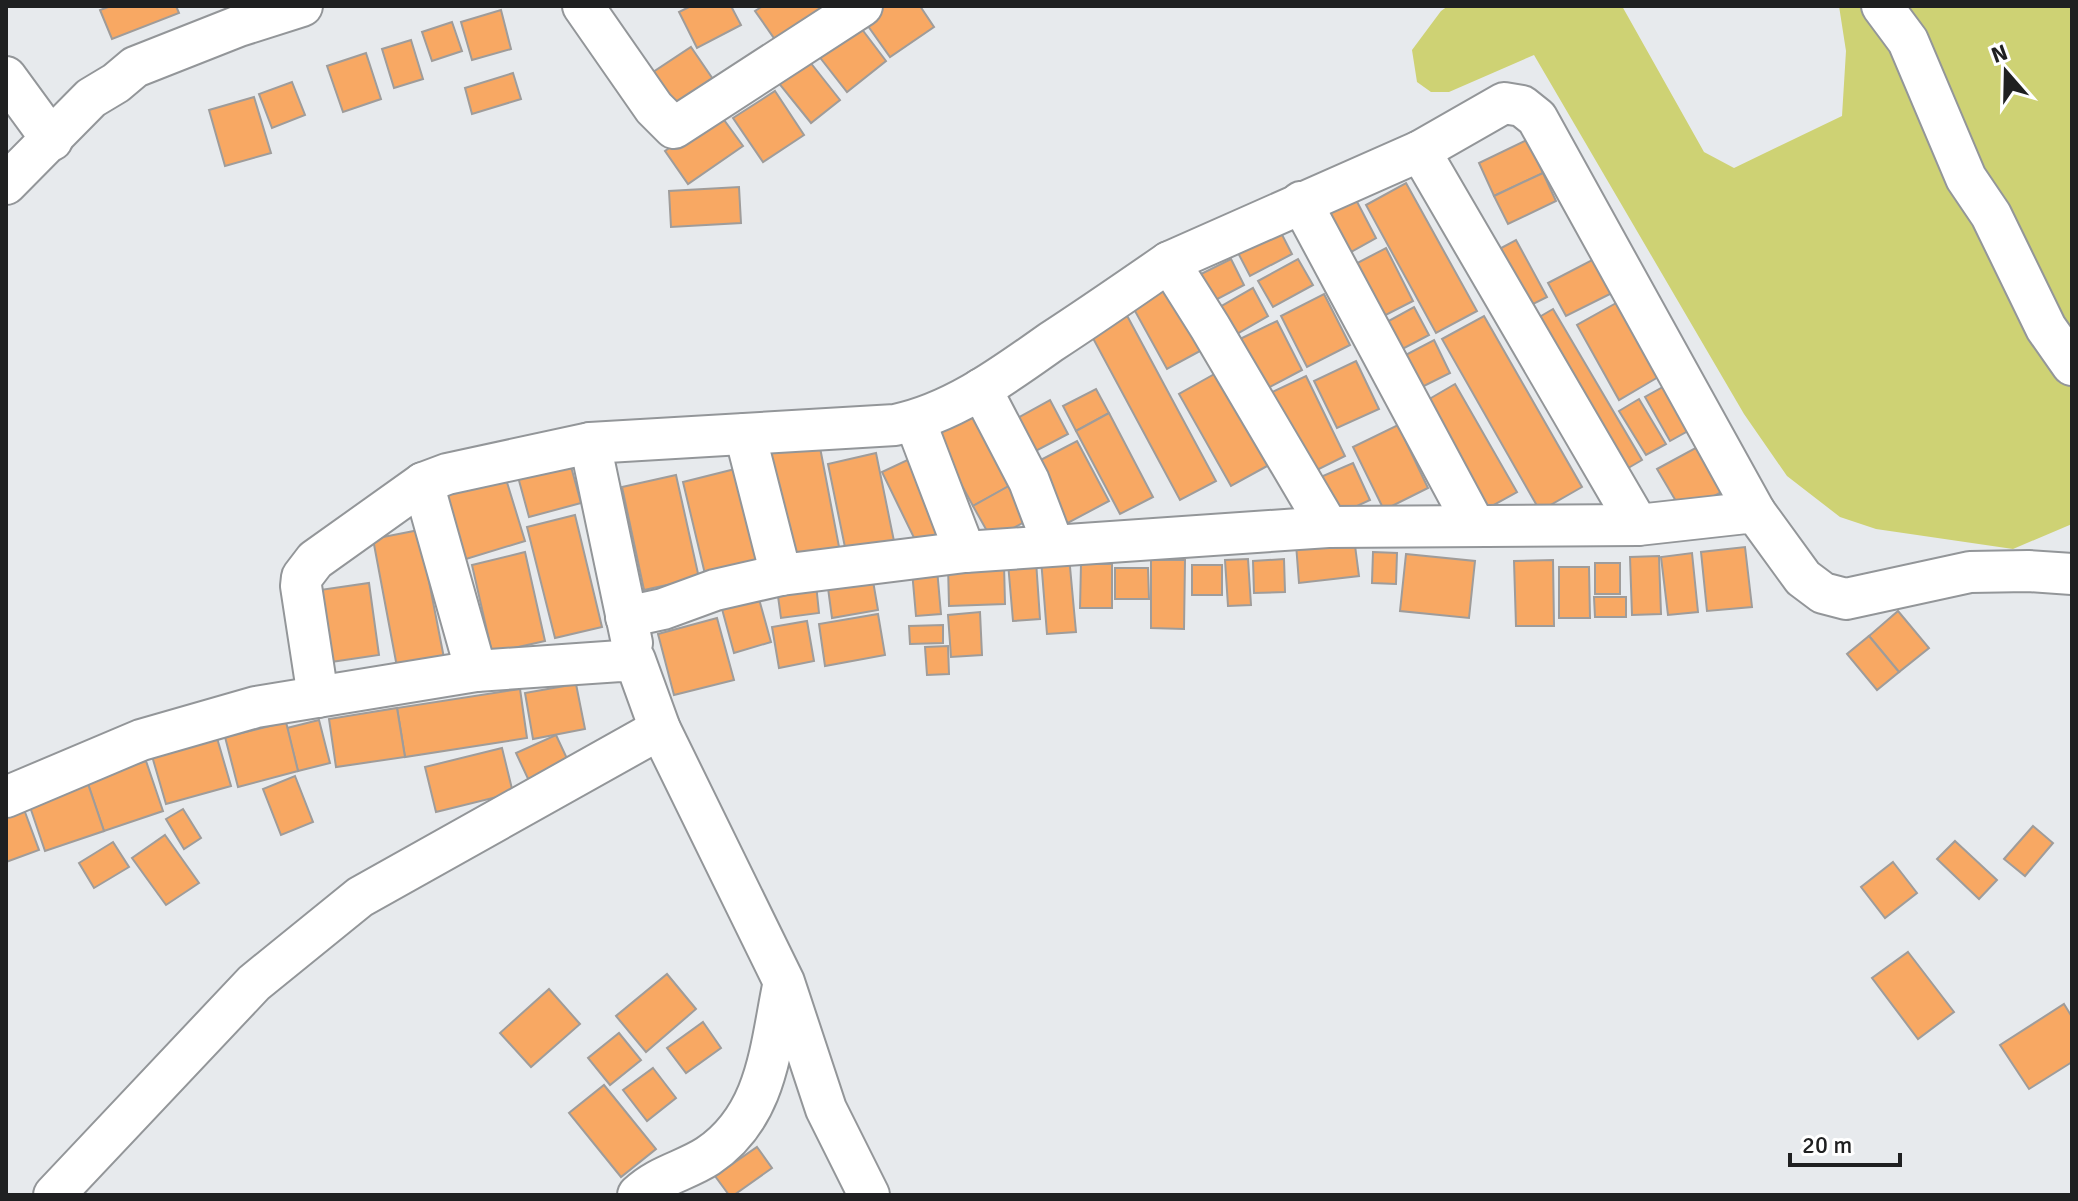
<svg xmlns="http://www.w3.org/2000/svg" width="2078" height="1201" font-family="Signika,sans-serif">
<rect width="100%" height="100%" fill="#e7eaed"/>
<path fill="#ced274" d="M 1448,6 L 1622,6 L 1704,152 L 1734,168 L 1842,116 L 1846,51 L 1839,6 L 2072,6 L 2072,524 L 2013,549 L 1876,529 L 1840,517 L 1787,476 L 1744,414 L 1534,55 L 1449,92 L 1431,92 L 1417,82 L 1412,50 L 1441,11 Z"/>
<g fill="#f8a863" stroke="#9f9c9a" stroke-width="2">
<path d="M 111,6 L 176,6 L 179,13 L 112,39 L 100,10 Z"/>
<path d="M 691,6 L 731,6 L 741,25 L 697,48 L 679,12 Z"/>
<path d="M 763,6 L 827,6 L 776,41 L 755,11 Z"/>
<path d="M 881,6 L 920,6 L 934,27 L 890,57 L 863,19 Z"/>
<path d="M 501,10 L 511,49 L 472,60 L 461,22 Z"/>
<path d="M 452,22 L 462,51 L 432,61 L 422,32 Z"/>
<path d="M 858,24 L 886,61 L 847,92 L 818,55 Z"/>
<path d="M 411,40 L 423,79 L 394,88 L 382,49 Z"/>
<path d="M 691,47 L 717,85 L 671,116 L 644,78 Z"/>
<path d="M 366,53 L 381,99 L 343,112 L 327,66 Z"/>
<path d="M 806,57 L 840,100 L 811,123 L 777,81 Z"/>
<path d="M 513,73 L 521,99 L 472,114 L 465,88 Z"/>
<path d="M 292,82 L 305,115 L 272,128 L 259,94 Z"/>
<path d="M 775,91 L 804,135 L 763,162 L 733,118 Z"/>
<path d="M 254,97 L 271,153 L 225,166 L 209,110 Z"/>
<path d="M 719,113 L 743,146 L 688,184 L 665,151 Z"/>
<path d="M 1527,140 L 1543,173 L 1494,196 L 1479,163 Z"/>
<path d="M 1543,173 L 1556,201 L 1508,224 L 1494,196 Z"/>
<path d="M 1406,183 L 1477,311 L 1436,333 L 1366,205 Z"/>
<path d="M 739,187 L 741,223 L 671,227 L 669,191 Z"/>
<path d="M 1353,194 L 1376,238 L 1342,257 L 1319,213 Z"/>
<path d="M 1277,225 L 1292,254 L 1250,276 L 1235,247 Z"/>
<path d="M 1516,240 L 1547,297 L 1521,310 L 1490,254 Z"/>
<path d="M 1386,248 L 1413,301 L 1374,321 L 1346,269 Z"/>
<path d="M 1596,258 L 1614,292 L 1566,316 L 1548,283 Z"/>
<path d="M 1231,259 L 1244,285 L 1208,304 L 1195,277 Z"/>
<path d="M 1298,259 L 1313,285 L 1273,307 L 1258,281 Z"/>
<path d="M 1164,284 L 1200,351 L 1167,369 L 1130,302 Z"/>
<path d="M 1253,288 L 1268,316 L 1228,339 L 1213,311 Z"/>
<path d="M 1324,294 L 1350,345 L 1307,367 L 1281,316 Z"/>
<path d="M 1618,302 L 1660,376 L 1619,400 L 1577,325 Z"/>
<path d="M 1414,307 L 1429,335 L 1391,355 L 1376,328 Z"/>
<path d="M 1553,309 L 1642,460 L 1618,474 L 1529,323 Z"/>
<path d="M 1124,310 L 1216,481 L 1180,500 L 1088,329 Z"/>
<path d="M 1484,316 L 1582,487 L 1540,511 L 1442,339 Z"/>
<path d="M 1277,321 L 1302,370 L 1266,389 L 1240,339 Z"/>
<path d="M 1434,340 L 1450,373 L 1416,390 L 1400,358 Z"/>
<path d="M 1356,361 L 1379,409 L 1337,428 L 1314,381 Z"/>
<path d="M 1218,372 L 1269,465 L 1231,486 L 1179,394 Z"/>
<path d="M 1306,376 L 1345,456 L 1309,474 L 1270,393 Z"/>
<path d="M 1670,383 L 1695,427 L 1670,441 L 1645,397 Z"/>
<path d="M 1455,384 L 1517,492 L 1481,512 L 1419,405 Z"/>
<path d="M 1096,389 L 1109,413 L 1076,431 L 1063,406 Z"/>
<path d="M 1639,399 L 1666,444 L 1646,455 L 1619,411 Z"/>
<path d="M 1050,400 L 1068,434 L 1030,454 L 1012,421 Z"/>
<path d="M 977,411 L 1016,482 L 973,506 L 934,434 Z"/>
<path d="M 1109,413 L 1153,497 L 1120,514 L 1076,431 Z"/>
<path d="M 1398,425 L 1428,488 L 1384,510 L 1353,447 Z"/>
<path d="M 818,437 L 840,552 L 790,562 L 769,446 Z"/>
<path d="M 1077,441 L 1109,501 L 1064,525 L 1031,465 Z"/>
<path d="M 1701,445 L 1727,489 L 1683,513 L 1657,469 Z"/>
<path d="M 567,452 L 581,503 L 529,517 L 515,466 Z"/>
<path d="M 876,453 L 895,546 L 847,557 L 828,464 Z"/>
<path d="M 918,455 L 954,528 L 918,546 L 882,472 Z"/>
<path d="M 1353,463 L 1370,500 L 1333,517 L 1316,479 Z"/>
<path d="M 502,466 L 525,541 L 466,559 L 443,484 Z"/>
<path d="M 739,468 L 762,560 L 705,574 L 683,482 Z"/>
<path d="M 676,475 L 699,578 L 644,590 L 622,487 Z"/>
<path d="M 1016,482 L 1035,516 L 992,540 L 973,506 Z"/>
<path d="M 575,515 L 602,627 L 555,638 L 527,527 Z"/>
<path d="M 419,530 L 444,658 L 397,667 L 373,539 Z"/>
<path d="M 1354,538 L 1359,576 L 1299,583 L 1296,544 Z"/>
<path d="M 1745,547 L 1752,607 L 1707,611 L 1701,552 Z"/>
<path d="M 525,552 L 545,641 L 492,653 L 472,565 Z"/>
<path d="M 1373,552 L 1397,553 L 1396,584 L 1372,583 Z"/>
<path d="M 1692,553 L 1698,612 L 1668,615 L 1661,557 Z"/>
<path d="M 1406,554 L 1475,561 L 1469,618 L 1400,611 Z"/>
<path d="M 1069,556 L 1076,632 L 1047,634 L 1041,559 Z"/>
<path d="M 1659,556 L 1661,614 L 1632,615 L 1630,557 Z"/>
<path d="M 1248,559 L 1251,605 L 1228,606 L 1225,560 Z"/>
<path d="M 1284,559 L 1285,592 L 1254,593 L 1253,561 Z"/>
<path d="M 1151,560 L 1185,560 L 1184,629 L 1151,628 Z"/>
<path d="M 1553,560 L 1554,626 L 1516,626 L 1514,561 Z"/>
<path d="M 1036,561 L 1040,619 L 1013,621 L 1008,563 Z"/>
<rect x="1595" y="563" width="25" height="31"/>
<path d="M 1004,564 L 1005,604 L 949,606 L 948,565 Z"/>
<path d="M 1081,564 L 1112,564 L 1112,608 L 1080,608 Z"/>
<rect x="1192" y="565" width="30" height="30"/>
<path d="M 1559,567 L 1589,567 L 1590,618 L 1559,618 Z"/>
<path d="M 1115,568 L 1148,568 L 1149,599 L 1115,599 Z"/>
<path d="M 937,569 L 941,614 L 916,616 L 912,571 Z"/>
<path d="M 873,581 L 878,610 L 832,618 L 828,588 Z"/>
<path d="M 369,583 L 379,655 L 324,663 L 313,591 Z"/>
<path d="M 816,584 L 819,613 L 781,618 L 777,589 Z"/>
<path d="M 1594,597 L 1626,597 L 1626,617 L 1595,617 Z"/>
<path d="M 759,599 L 771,642 L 734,653 L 722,609 Z"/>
<path d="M 1898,611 L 1929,648 L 1899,672 L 1869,636 Z"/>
<path d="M 980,612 L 982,655 L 951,657 L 948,615 Z"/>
<path d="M 878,614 L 885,655 L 825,666 L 819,624 Z"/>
<path d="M 717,618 L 734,680 L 674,695 L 658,634 Z"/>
<path d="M 807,621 L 814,661 L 779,668 L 772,627 Z"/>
<path d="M 943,625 L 943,643 L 910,644 L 909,626 Z"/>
<path d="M 1869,636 L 1899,672 L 1877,690 L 1847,654 Z"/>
<path d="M 948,646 L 949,674 L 927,675 L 925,647 Z"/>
<path d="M 576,684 L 585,729 L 533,739 L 525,693 Z"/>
<path d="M 520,689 L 527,738 L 405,757 L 397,708 Z"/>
<path d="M 397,708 L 405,757 L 336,767 L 329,719 Z"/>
<path d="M 319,720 L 330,763 L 298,771 L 287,728 Z"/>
<path d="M 286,722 L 298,771 L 238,787 L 225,737 Z"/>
<path d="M 556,735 L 570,765 L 530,783 L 516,753 Z"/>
<path d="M 217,738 L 231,786 L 166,804 L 152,756 Z"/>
<path d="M 502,748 L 513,793 L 436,812 L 425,767 Z"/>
<path d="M 146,761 L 163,811 L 104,831 L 87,781 Z"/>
<path d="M 295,776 L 313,822 L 281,835 L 263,789 Z"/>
<path d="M 87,781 L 104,831 L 45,851 L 28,801 Z"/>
<path d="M 22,804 L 39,850 L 6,862 L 6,809 Z"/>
<path d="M 183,809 L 201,838 L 184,849 L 166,819 Z"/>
<path d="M 2033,826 L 2053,843 L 2025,876 L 2004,859 Z"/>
<path d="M 165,835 L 199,883 L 166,905 L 132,858 Z"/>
<path d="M 1955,841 L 1997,880 L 1979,899 L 1937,859 Z"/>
<path d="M 113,842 L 129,867 L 94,888 L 79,863 Z"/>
<path d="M 1893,862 L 1917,893 L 1885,918 L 1861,887 Z"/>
<path d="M 1908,952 L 1954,1012 L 1918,1039 L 1872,978 Z"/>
<path d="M 667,974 L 696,1009 L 646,1052 L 616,1016 Z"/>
<path d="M 549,989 L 580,1024 L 531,1067 L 500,1033 Z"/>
<path d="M 2064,1004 L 2072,1017 L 2072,1062 L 2029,1089 L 2000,1045 Z"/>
<path d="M 703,1022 L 721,1048 L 686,1073 L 667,1048 Z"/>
<path d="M 619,1033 L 641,1060 L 610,1085 L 588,1058 Z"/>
<path d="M 653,1068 L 676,1098 L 647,1121 L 623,1090 Z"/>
<path d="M 604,1085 L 656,1149 L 621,1177 L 569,1113 Z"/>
<path d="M 757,1147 L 772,1168 L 734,1195 L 729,1195 L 715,1176 Z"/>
</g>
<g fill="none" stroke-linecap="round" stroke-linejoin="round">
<g stroke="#939699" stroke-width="44">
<g id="minor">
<path d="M 583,6 L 654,108 L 674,128 L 862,6"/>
<path d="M 1882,6 L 1908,41 L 1966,178 L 1991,215 L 2046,328 L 2072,365"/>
<path d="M 6,77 L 52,140"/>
<path d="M 1420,151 L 1638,525"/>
<path d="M 6,184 L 91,98 L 116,83 L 135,67 L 239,26 L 302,6"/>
<path d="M 1301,202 L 1475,526"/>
<path d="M 981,389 L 1029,481 L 1053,544"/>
<path d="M 915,421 L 965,552"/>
<path d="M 745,434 L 781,575"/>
<path d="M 590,443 L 632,643"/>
<path d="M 423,483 L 476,671"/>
<path d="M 1328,527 L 1210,327 L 1169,262 L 1420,151 L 1504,103 L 1522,106 L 1537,118 L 1755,512"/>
<path d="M 626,617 L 663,609 L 715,590 L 781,575 L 965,552 L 1328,527 L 1638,525 L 1755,512 L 1803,578 L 1823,593 L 1846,599 L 1970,572 L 2028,571 L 2072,574"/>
<path d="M 318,697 L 301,586 L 302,577 L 315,560 L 423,483 L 447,474 L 590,443 L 895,425 C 953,413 1003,376 1051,342 C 1091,316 1130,289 1169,262"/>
<path d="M 6,797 L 141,740 L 256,707 L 476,671 L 635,660 L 660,729 L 784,982 L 826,1109 L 869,1195"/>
<path d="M 54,1195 L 254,983 L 360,897 L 660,729"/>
<path d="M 638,1195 C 659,1175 685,1171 708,1156 C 767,1116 770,1050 783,986"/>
</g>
</g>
<use href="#minor" stroke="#fff" stroke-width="40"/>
</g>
<rect width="2078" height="1201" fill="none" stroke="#1f2021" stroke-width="16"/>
<g transform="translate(2006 72) rotate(340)" stroke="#ffffff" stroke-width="6" paint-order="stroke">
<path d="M0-6L14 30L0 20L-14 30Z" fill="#1f2021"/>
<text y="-12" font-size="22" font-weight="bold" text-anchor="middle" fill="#1f2021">N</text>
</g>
<path d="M1790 1153v12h110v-12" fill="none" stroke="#1f2021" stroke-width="4"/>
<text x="1802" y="1153" font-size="24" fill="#1f2021" stroke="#ffffff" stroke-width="6" paint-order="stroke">20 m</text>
</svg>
